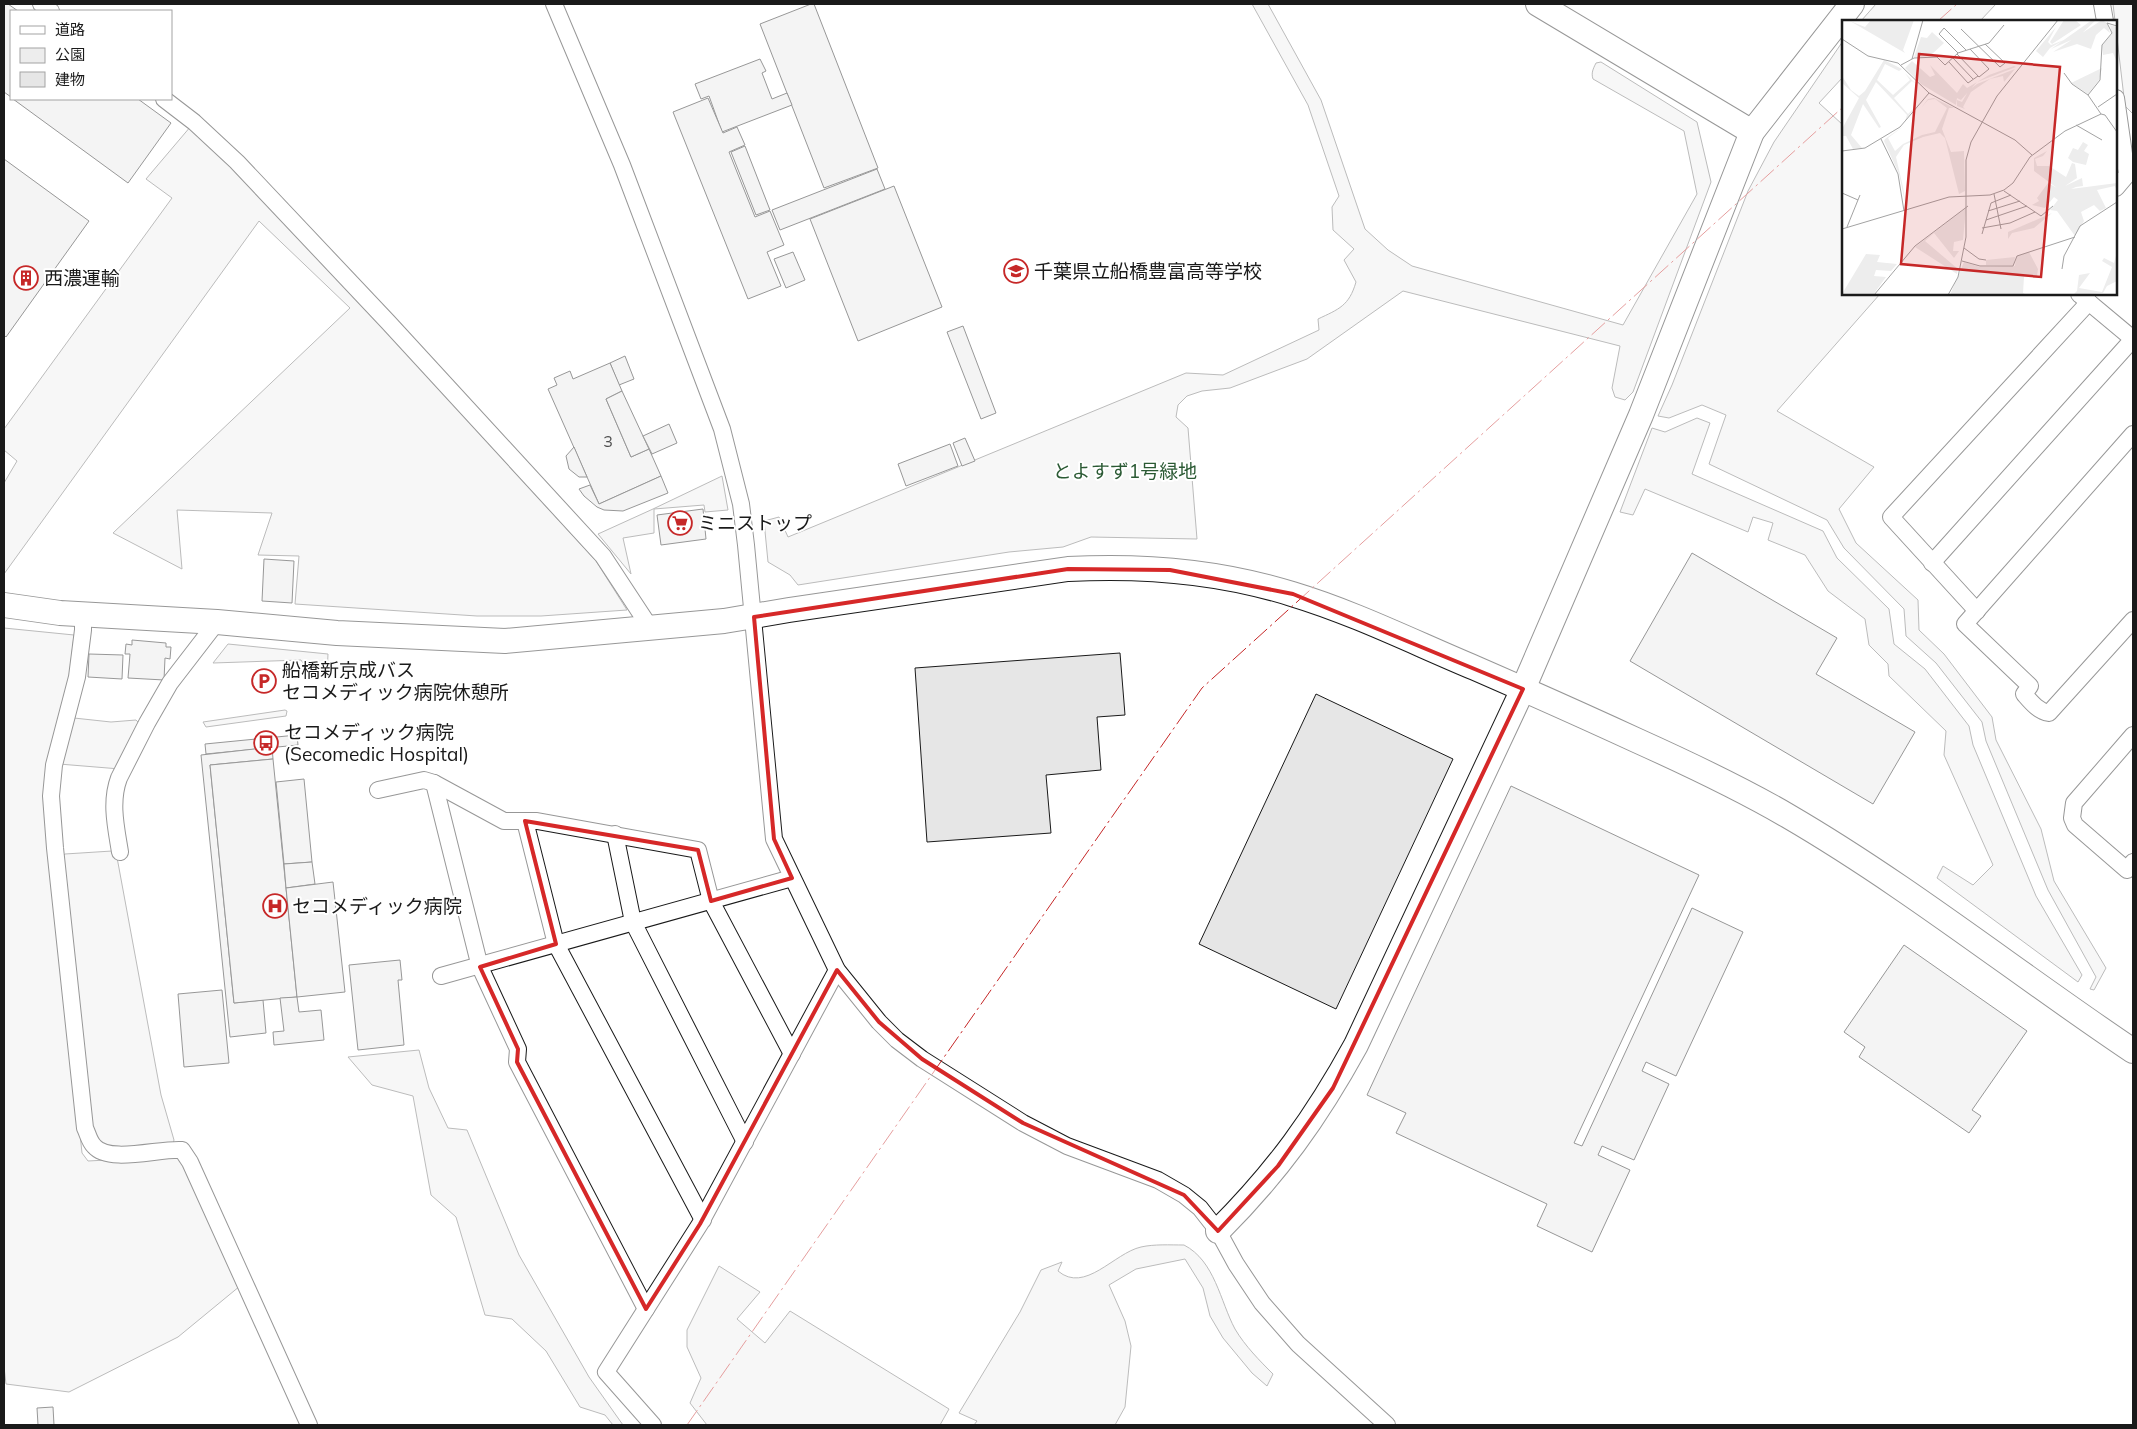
<svg xmlns="http://www.w3.org/2000/svg" width="2137" height="1429" font-family="Mulish,'Noto Sans JP',sans-serif">
<rect width="100%" height="100%" fill="#fff"/>
<g fill="#ededed" stroke="#6a6a6a">
<path d="M 1252,4 L 1268,4 L 1321,100 L 1365,229 L 1388,250 L 1412,266 L 1623,325 L 1697,194 L 1684,131 L 1593,79 C 1591,73 1593,69 1596,63 L 1601,62 L 1697,122 L 1711,182 L 1633,392 L 1625,400 L 1615,397 L 1612,388 L 1620,346 L 1403,291 L 1307,359 L 1230,388 L 1202,391 L 1187,396 L 1178,405 L 1176,417 L 1188,428 L 1197,539 L 1091,537 L 1063,547 L 1009,552 L 798,585 L 790,575 L 768,562 L 764,521 L 779,517 L 788,537 L 1186,373 L 1223,375 L 1319,330 L 1318,319 C 1339,309 1349,306 1356,282 L 1344,260 L 1354,249 L 1333,230 L 1332,207 L 1339,196 L 1308,105 Z"/>
<path d="M 1876,4 L 1996,4 L 1980,21 L 1861,21 Z"/>
<path d="M 2113,4 L 2133,4 L 2133,114 L 2125,106 Z"/>
<path d="M 1843,41 L 1843,77 L 1819,103 L 1843,125 L 1843,294 L 1880,294 L 1777,411 L 1874,467 L 1839,509 L 1856,543 L 1918,600 L 1919,630 L 1944,654 L 1992,717 L 1996,740 L 2041,829 L 2054,881 L 2106,968 L 2094,990 L 2090,989 L 2096,977 L 2048,890 L 1986,741 L 1982,722 L 1936,663 L 1906,636 L 1904,609 L 1844,548 L 1827,520 L 1709,464 L 1726,415 L 1702,405 L 1669,418 L 1658,416 L 1672,385 L 1748,191 L 1774,142 Z"/>
<path d="M 191,126 L 232,166 L 385,330 L 596,561 L 627,610 L 541,616 L 477,616 L 295,604 L 299,556 L 258,555 L 272,513 L 177,510 L 182,569 L 113,533 L 350,308 L 259,221 L 4,574 L 4,483 L 17,461 L 4,450 L 4,429 L 172,198 L 146,179 Z"/>
<path d="M 1697,418 L 1710,423 L 1692,474 L 1823,531 L 1837,558 L 1889,609 L 1894,644 L 1925,669 L 1969,726 L 1973,745 L 2036,896 L 2082,975 L 2078,982 L 1937,878 L 1943,866 L 1973,885 L 1993,865 L 1944,755 L 1946,731 L 1889,676 L 1888,664 L 1869,645 L 1865,619 L 1828,591 L 1805,555 L 1768,540 L 1773,523 L 1753,517 L 1748,532 L 1645,489 L 1633,515 L 1620,512 L 1652,428 L 1665,432 Z"/>
<path d="M 722,476 L 728,510 L 705,512 L 704,505 L 654,509 L 654,533 L 623,538 L 631,574 L 598,534 L 653,509 Z"/>
<path d="M 4,628 L 74,635 L 50,849 L 82,1153 L 88,1161 L 181,1156 L 240,1286 L 178,1337 L 69,1392 L 6,1384 L 4,1367 Z"/>
<path d="M 228,644 L 328,654 L 327,676 L 309,672 L 301,660 L 213,663 Z"/>
<path d="M 285,710 L 287,711 L 286,716 L 206,727 L 203,722 Z"/>
<path d="M 74,718 L 111,722 L 136,720 L 139,723 L 120,769 L 59,764 Z"/>
<path d="M 112,851 L 116,852 L 161,1095 L 174,1140 L 173,1144 L 117,1151 L 101,1145 L 93,1129 L 60,858 L 65,854 Z"/>
<path d="M 419,1050 L 429,1088 L 448,1128 L 467,1130 L 519,1255 L 589,1377 L 623,1425 L 613,1425 L 605,1415 L 580,1407 L 546,1351 L 512,1319 L 485,1315 L 456,1217 L 431,1195 L 413,1096 L 372,1085 L 348,1057 Z"/>
<path d="M 1184,1245 C 1215,1261 1220,1301 1235,1329 C 1245,1346 1260,1361 1273,1374 L 1267,1386 L 1252,1373 L 1223,1338 L 1210,1316 L 1203,1288 L 1185,1259 L 1136,1269 L 1109,1285 L 1125,1321 L 1131,1346 L 1125,1407 L 1115,1425 L 974,1425 L 977,1421 L 959,1413 L 1020,1312 L 1041,1270 L 1062,1262 L 1058,1271 C 1085,1294 1114,1253 1141,1247 C 1154,1244 1170,1245 1184,1245 Z"/>
<path d="M 719,1266 L 760,1292 L 737,1319 L 765,1343 L 790,1311 L 949,1409 L 940,1425 L 707,1425 L 690,1403 L 701,1378 L 687,1347 L 687,1330 Z"/>
</g>
<g fill="#e6e6e6" stroke="#1a1a1a">
<path d="M 4,4 L 8,4 L 18,11 L 11,11 L 11,97 L 4,92 Z"/>
<path d="M 811,4 L 814,4 L 878,168 L 824,188 L 760,24 Z"/>
<path d="M 760,59 L 766,71 L 762,73 L 772,99 L 787,93 L 792,105 L 722,132 L 709,96 L 701,99 L 695,84 Z"/>
<path d="M 708,98 L 723,133 L 737,127 L 745,145 L 729,152 L 755,217 L 770,211 L 784,245 L 767,252 L 781,286 L 748,299 L 673,112 Z"/>
<path d="M 13,99 L 138,99 L 171,123 L 128,183 Z"/>
<path d="M 745,146 L 770,210 L 756,215 L 731,152 Z"/>
<path d="M 4,159 L 89,221 L 6,337 L 4,335 Z"/>
<path d="M 877,169 L 885,189 L 780,230 L 772,210 Z"/>
<path d="M 894,186 L 942,307 L 858,341 L 810,219 Z"/>
<path d="M 793,252 L 805,280 L 786,288 L 774,259 Z"/>
<path d="M 963,326 L 996,413 L 981,419 L 947,332 Z"/>
<path d="M 625,356 L 634,379 L 619,385 L 610,363 Z"/>
<path d="M 610,363 L 622,391 L 606,399 L 631,457 L 649,449 L 661,476 L 599,504 L 548,389 L 557,385 L 554,378 L 570,371 L 573,379 Z"/>
<path d="M 622,391 L 649,449 L 631,457 L 606,399 Z"/>
<path d="M 669,424 L 677,443 L 652,454 L 643,436 Z"/>
<path d="M 965,438 L 975,461 L 962,466 L 953,443 Z"/>
<path d="M 950,444 L 958,466 L 906,486 L 898,464 Z"/>
<path d="M 574,447 L 587,477 L 579,477 L 569,469 L 566,456 Z"/>
<path d="M 661,476 L 668,493 L 623,511 L 604,510 L 597,507 L 584,496 L 579,489 L 590,485 L 599,504 Z"/>
<path d="M 703,509 L 706,539 L 661,545 L 657,515 Z"/>
<path d="M 1692,553 L 1837,638 L 1816,674 L 1915,732 L 1873,804 L 1630,661 Z"/>
<path d="M 264,559 L 294,561 L 292,603 L 262,601 Z"/>
<path d="M 132,640 L 166,643 L 166,647 L 171,647 L 170,659 L 165,658 L 164,680 L 128,678 L 130,654 L 125,654 L 126,644 L 132,645 Z"/>
<path d="M 1120,653 L 1125,715 L 1097,717 L 1101,770 L 1046,775 L 1051,833 L 927,842 L 915,668 Z"/>
<path d="M 89,654 L 123,655 L 122,679 L 88,677 Z"/>
<path d="M 1316,694 L 1453,759 L 1336,1009 L 1199,944 Z"/>
<path d="M 297,735 L 298,745 L 206,754 L 205,744 Z"/>
<path d="M 272,747 L 273,759 L 210,765 L 234,1003 L 263,1000 L 266,1033 L 230,1037 L 201,755 Z"/>
<path d="M 273,759 L 297,997 L 234,1003 L 210,765 Z"/>
<path d="M 304,779 L 312,862 L 284,864 L 276,782 Z"/>
<path d="M 1511,786 L 1699,875 L 1574,1143 L 1582,1146 L 1692,908 L 1743,932 L 1676,1076 L 1646,1062 L 1642,1071 L 1669,1084 L 1634,1160 L 1602,1146 L 1598,1155 L 1630,1170 L 1592,1252 L 1537,1226 L 1547,1204 L 1396,1133 L 1406,1113 L 1367,1095 Z"/>
<path d="M 312,862 L 315,884 L 286,888 L 284,864 Z"/>
<path d="M 333,882 L 345,992 L 297,997 L 286,888 Z"/>
<path d="M 1904,945 L 2027,1031 L 1972,1110 L 1981,1116 L 1969,1133 L 1859,1057 L 1865,1047 L 1844,1032 Z"/>
<path d="M 400,960 L 402,980 L 398,980 L 404,1045 L 358,1050 L 349,965 Z"/>
<path d="M 222,990 L 229,1063 L 184,1067 L 178,994 Z"/>
<path d="M 297,997 L 299,1012 L 321,1010 L 324,1040 L 274,1045 L 273,1032 L 284,1031 L 280,998 Z"/>
<path d="M 53,1407 L 54,1425 L 38,1425 L 37,1408 Z"/>
</g>
<g fill="none" stroke-linecap="round" stroke-linejoin="round">
<g stroke="#1a1a1a" stroke-width="18">
<g id="street">
<path d="M 41,4 L 51,11"/>
<path d="M 554,4 L 622,165 L 722,429 L 741,504 L 746,545 L 774,839 L 837,970 L 879,1022 L 897,1040 L 922,1059 L 1023,1123 L 1067,1146 L 1158,1180 L 1184,1195 L 1200,1208 L 1218,1231 L 1236,1264 L 1262,1303 L 1298,1344 L 1387,1425"/>
<path d="M 2102,4 L 2105,21"/>
<path d="M 2116,98 L 2127,175 L 2116,188"/>
<path d="M 164,99 L 194,122 L 237,162 L 388,322 L 603,556 L 651,629"/>
<path d="M 2079,294 L 2133,339"/>
<path d="M 2133,434 L 1965,624 L 2030,686 L 2024,694 C 2031,702 2038,711 2049,713 L 2133,620"/>
<path d="M 1932,563 L 2133,339"/>
<path d="M 1977,611 L 1891,517 L 2089,302"/>
<path d="M 83,614 L 83,630 L 77,677 L 54,765 L 51,796 L 55,848 L 85,1128 C 88,1134 89,1141 94,1146 C 109,1164 160,1148 182,1150 L 190,1162 L 309,1425"/>
<path d="M 2133,735 L 2074,803 L 2072,818 L 2075,825 L 2127,870 L 2133,862"/>
<path d="M 434,783 L 480,967 L 518,1049 L 517,1062 L 646,1309"/>
<path d="M 378,790 L 424,780 L 434,783 L 504,821 L 537,821 L 698,850 L 711,901 L 792,1054"/>
<path d="M 525,821 L 556,944 L 703,1220"/>
<path d="M 615,834 L 633,922 L 745,1142"/>
<path d="M 120,852 C 116,827 110,802 119,778 L 147,723 L 170,683 L 217,622"/>
<path d="M 441,976 L 792,878"/>
<path d="M 653,1425 L 606,1372 L 700,1224 L 837,970"/>
</g>
</g>
<g stroke="#1a1a1a" stroke-width="26">
<g id="secondary">
<path d="M 1538,4 L 1752,132"/>
<path d="M 4,605 L 60,613 L 217,622 L 337,633 L 505,641 L 724,621 L 789,610 L 1068,569 C 1144,565 1219,571 1292,594 C 1355,613 1415,643 1475,668 C 1530,692 1584,716 1638,741 C 1689,764 1740,788 1788,816 C 1908,886 2018,974 2133,1051"/>
<path d="M 1218,1231 C 1277,1172 1316,1118 1356,1045 L 1523,689 L 1641,415 L 1752,132 L 1852,4"/>
</g>
</g>
<use href="#street" stroke="#fff" stroke-width="16"/>
<use href="#secondary" stroke="#fff" stroke-width="24"/>
<g stroke="#c62828" stroke-width="1" stroke-dasharray="18 4 2.5 4" stroke-linecap="butt">
<path d="M 1938,21 L 1957,4"/>
<path d="M 687,1425 L 1202,688 L 1843,107"/>
</g>
</g>
<path d="M0 0H2137V1429H0ZM 1068,569 L 1170,570 L 1293,594 L 1523,689 L 1333,1088 L 1278,1166 L 1218,1231 L 1184,1195 L 1023,1123 L 922,1059 L 879,1022 L 837,970 L 700,1224 L 646,1309 L 517,1062 L 518,1049 L 480,967 L 556,944 L 525,821 L 698,850 L 711,901 L 792,878 L 774,839 L 754,617 Z" fill="#fff" fill-opacity=".55" fill-rule="evenodd"/>
<path fill="none" stroke="#d62828" stroke-width="4" stroke-linejoin="round" d="M 1068,569 L 1170,570 L 1293,594 L 1523,689 L 1333,1088 L 1278,1166 L 1218,1231 L 1184,1195 L 1023,1123 L 922,1059 L 879,1022 L 837,970 L 700,1224 L 646,1309 L 517,1062 L 518,1049 L 480,967 L 556,944 L 525,821 L 698,850 L 711,901 L 792,878 L 774,839 L 754,617 Z"/>
<defs>
<g id="school-ring" transform="scale(1.25)"><circle r="9.5" fill="#fff" stroke="#c62828" stroke-width="1.5"/><path d="M0-5L7-2L0 1L-7-2ZM-4 1L0 2.5L4 1V4Q0 6-4 4Z" fill="#c62828"/></g>
<g id="building-ring" transform="scale(1.25)"><circle r="9.5" fill="#fff" stroke="#c62828" stroke-width="1.5"/><path d="M-4-6H4V6H1V3H-1V6H-4ZM-2.5-4.3h1.7v1.8h-1.7ZM.8-4.3h1.7v1.8H.8ZM-2.5-1h1.7V.8h-1.7ZM.8-1h1.7V.8H.8Z" fill="#c62828"/></g>
<g id="supermarket-ring" transform="scale(1.25)"><circle r="9.5" fill="#fff" stroke="#c62828" stroke-width="1.5"/><path d="M-6-5.5h2.5l.6 2H6L4.5 2H-2.5L-4.4-4H-6ZM-1.5 3.2a1.3 1.3 0 1 0 .1 0ZM3 3.2a1.3 1.3 0 1 0 .1 0Z" fill="#c62828"/></g>
<g id="parking-ring" transform="scale(1.25)"><circle r="9.5" fill="#fff" stroke="#c62828" stroke-width="1.5"/><path d="M-3.5-5.5H1a3.5 3.5 0 0 1 0 7H-1V5.5H-3.5ZM-1-3.4V-.6H.8a1.4 1.4 0 0 0 0-2.8Z" fill="#c62828"/></g>
<g id="bus-ring" transform="scale(1.25)"><circle r="9.5" fill="#fff" stroke="#c62828" stroke-width="1.5"/><path d="M-5-6H5V4H4V6H2V4H-2V6H-4V4H-5ZM-3.5-4V0h7V-4ZM-3.5 1.2v1.5H-2V1.2ZM2 1.2v1.5H3.5V1.2Z" fill="#c62828"/></g>
<g id="hospital-ring" transform="scale(1.25)"><circle r="9.5" fill="#fff" stroke="#c62828" stroke-width="1.5"/><path d="M-5-5h3v3.5h4V-5h3V5h-3V1.5h-4V5h-3Z" fill="#c62828"/></g>
</defs>
<g fill-rule="evenodd">
<use href="#school-ring" x="1016" y="271"/>
<use href="#building-ring" x="26" y="278"/>
<use href="#supermarket-ring" x="680" y="523"/>
<use href="#parking-ring" x="264" y="681"/>
<use href="#bus-ring" x="266" y="743"/>
<use href="#hospital-ring" x="275" y="906"/>
</g>
<g text-anchor="middle" dominant-baseline="central" stroke-width="4" stroke-linejoin="round" paint-order="stroke">
<g font-size="16" fill="#4d4d4d">
<text x="608" y="441">3</text>
</g>
<g font-size="19" fill="#1a1a1a" stroke="#fff" text-anchor="start">
<text x="1034" y="271">千葉県立船橋豊富高等学校</text>
<text x="44" y="278">西濃運輸</text>
<text x="698" y="523">ミニストップ</text>
<text x="282" y="670">船橋新京成バス<tspan x="282" dy="22">セコメディック病院休憩所</tspan></text>
<text x="284" y="732">セコメディック病院<tspan x="284" dy="22">(Secomedic Hospital)</tspan></text>
<text x="292" y="906">セコメディック病院</text>
</g>
<g font-size="19" fill="#2b5a34" stroke="#fff">
<text x="1125" y="471">とよすず1号緑地</text>
</g>
</g>
<g transform="translate(1842 20)">
<rect width="275" height="275" fill="#fff"/>
<path d="M 29,0 L 72,0 L 61,30 L 63,33 L 8,1 L 23,7 ZM 222,0 L 233,0 L 239,5 L 210,24 L 208,22 ZM 250,0 L 254,0 L 236,17 L 209,29 ZM 260,0 L 265,3 L 268,13 L 262,8 L 254,15 L 249,29 L 235,24 L 211,32 ZM 268,5 L 275,7 L 275,42 L 271,33 L 261,35 L 260,25 L 270,14 ZM 214,7 L 206,22 L 209,25 L 222,20 L 208,28 L 201,37 L 194,31 ZM 90,12 L 102,23 L 88,36 L 72,37 L 79,17 L 85,18 ZM 42,40 L 60,49 L 57,51 L 43,44 L 35,60 L 51,75 L 68,60 L 63,53 L 74,64 L 70,61 L 52,78 L 66,94 L 73,87 L 63,101 L 65,95 L 34,62 L 24,80 L 39,107 L 37,108 L 21,84 L 9,115 L 20,128 L 11,129 L 4,116 L 0,116 L 0,109 L 17,78 L 0,63 L 0,56 L 9,70 L 17,76 L 23,71 ZM 70,41 L 88,57 L 93,55 L 88,45 L 115,73 L 121,64 L 125,68 L 147,55 L 172,46 L 174,47 L 135,62 L 119,80 L 115,78 L 114,85 L 79,64 L 63,48 ZM 260,48 L 257,60 L 246,74 L 229,63 ZM 173,49 L 162,62 L 161,56 L 148,59 L 129,72 L 121,87 L 123,89 L 115,86 L 115,80 L 120,82 L 127,70 L 135,64 ZM 92,78 L 112,88 L 107,88 L 100,109 L 109,132 L 122,131 L 123,171 L 117,174 L 103,118 L 98,113 L 81,117 L 62,125 L 54,137 L 61,167 L 64,187 L 57,154 L 42,121 L 43,119 L 63,105 L 46,118 L 53,131 L 61,124 L 80,115 L 93,112 L 105,88 L 93,79 L 86,80 L 79,88 L 86,79 ZM 241,122 L 246,125 L 242,131 L 247,134 L 244,145 L 231,142 L 226,138 L 231,128 L 236,130 ZM 205,131 L 201,136 L 193,139 L 195,146 L 207,146 L 224,157 L 230,143 L 233,144 L 235,158 L 223,166 L 240,158 L 241,166 L 234,167 L 229,169 L 275,163 L 275,171 L 273,166 L 255,170 L 264,188 L 258,191 L 252,185 L 239,192 L 242,201 L 233,216 L 215,191 L 208,190 L 216,180 L 212,177 L 203,188 L 190,185 L 197,181 L 195,178 L 206,163 L 215,168 L 192,151 L 192,138 ZM 124,188 L 121,220 L 112,222 L 111,231 L 117,231 L 112,238 L 92,213 L 83,221 L 116,249 L 115,254 L 73,227 ZM 210,193 L 192,208 L 170,213 L 166,219 L 166,212 ZM 187,232 L 196,249 L 195,256 L 182,257 L 181,273 L 185,275 L 108,275 L 122,242 L 138,247 L 173,246 L 174,236 ZM 275,232 L 275,261 L 265,266 L 261,273 L 231,275 L 235,271 L 237,255 L 248,253 L 237,268 L 260,272 L 270,247 L 260,241 L 262,238 L 272,243 ZM 24,234 L 38,235 L 35,242 L 55,244 L 49,251 L 34,250 L 32,256 L 44,257 L 31,275 L 0,274 ZM 173,237 L 172,245 L 144,245 L 144,240 Z" fill="#ededed"/>
<path fill="none" stroke="#a3a3a3" stroke-width="1" d="M 119,9 L 158,47 L 163,43 L 143,24M 0,19 L 26,36 L 56,43 L 87,73 L 173,120 L 190,135M 116,33 L 97,14 L 102,8 L 124,30M 115,34 L 137,57 L 147,49 L 128,29M 111,38 L 131,59M 70,39 L 81,0M 107,42 L 126,63 L 136,56M 59,45 L 72,38 L 95,37 L 103,45 L 116,33 L 147,23 L 162,5M 222,53 L 230,64 L 246,75 L 259,94M 246,75 L 258,60 L 260,25 L 270,13 L 265,3 L 275,6M 256,87 L 275,74M 234,105 L 260,120M 39,119 L 56,154 L 62,191M 0,131 L 23,128 L 58,107 L 87,73M 162,171 L 199,196 L 211,186M 0,173 L 16,180M 152,174 L 159,209M 146,191 L 178,181M 144,200 L 185,186M 5,207 L 18,175M 140,208 L 168,203 L 193,192M 0,209 L 107,177 L 148,175 L 162,170 L 171,163 L 188,137 L 223,111 L 259,94 L 263,95 L 275,112M 140,214 L 149,183 L 169,175M 122,228 L 137,239 L 144,240M 120,241 L 138,246 L 171,246 L 175,236 L 233,217M 220,249 L 222,236 L 238,206 L 275,182M 32,275 L 73,226 L 126,186M 106,275 L 116,257 L 124,217 L 124,140 L 129,122 L 155,76 L 216,0"/>
<path fill="#c62828" fill-opacity="0.15" stroke="#c62828" stroke-width="2.5" d="M 77,34 L 218,47 L 199,257 L 59,244 Z"/>
<rect width="275" height="275" fill="none" stroke="#1a1a1a" stroke-width="2.5"/>
</g>
<rect width="2137" height="1429" fill="none" stroke="#1a1a1a" stroke-width="10"/>
<rect x="10" y="10" width="162" height="90" fill="#ffffff" stroke="#a3a3a3"/>
<rect x="20" y="26" width="25" height="8" fill="#ffffff" stroke="#a3a3a3"/>
<text x="55" y="35" font-size="15" fill="#1a1a1a">道路</text>
<rect x="20" y="48" width="25" height="15" fill="#ededed" stroke="#a3a3a3"/>
<text x="55" y="60" font-size="15" fill="#1a1a1a">公園</text>
<rect x="20" y="72" width="25" height="15" fill="#e6e6e6" stroke="#a3a3a3"/>
<text x="55" y="85" font-size="15" fill="#1a1a1a">建物</text>
</svg>
